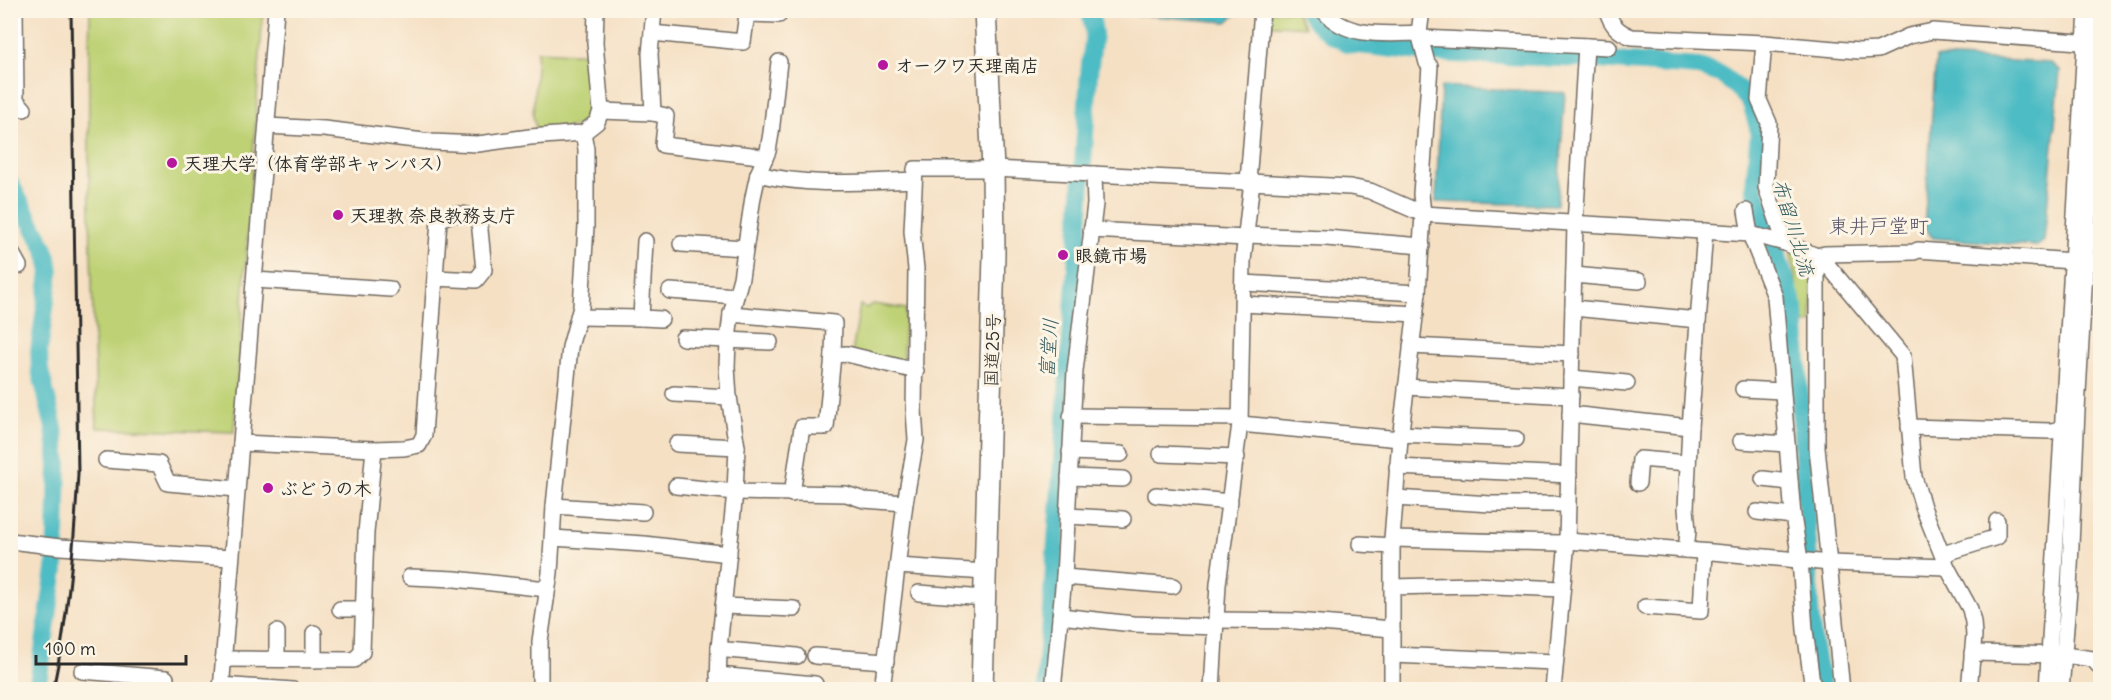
<svg xmlns="http://www.w3.org/2000/svg" width="2111" height="700" font-family="Delius,'Klee One',sans-serif">
<rect width="100%" height="100%" fill="#fcf5e5"/>
<filter id="ink" filterUnits="userSpaceOnUse"><feTurbulence type="fractalNoise" baseFrequency=".0167" numOctaves="2"/><feDisplacementMap in="SourceGraphic" scale="12" xChannelSelector="R" yChannelSelector="G"/><feConvolveMatrix kernelMatrix="1 2 1 2 8 2 1 2 1" color-interpolation-filters="sRGB"/></filter>
<filter id="wash" filterUnits="userSpaceOnUse"><feTurbulence type="fractalNoise" baseFrequency=".008" numOctaves="4" result="noise"/><feDisplacementMap in="SourceGraphic" scale="24" xChannelSelector="R" yChannelSelector="G"/><feGaussianBlur stdDeviation="1.35" result="paint"/><feColorMatrix in="noise" values="0 0 0 0 0 0 0 0 0 0 0 0 0 0 0 0 0 1.4 0 .05"/><feComposite in="paint" operator="in"/></filter>
<g filter="url(#wash)">
<rect width="100%" height="100%" fill="#f5e0c4"/>
<g fill="#bed175" stroke="#747e50" stroke-width="1.5">
<path d="M 90,11 L 263,11 L 234,432 L 97,428 C 92,289 86,150 90,11 Z"/>
<path d="M 1265,11 L 1295,11 L 1305,27 L 1263,24 Z"/>
<path d="M 537,51 L 592,54 L 596,109 L 577,126 L 537,132 L 533,116 Z"/>
<path d="M 1794,251 L 1813,260 L 1812,323 L 1803,324 L 1791,254 Z"/>
<path d="M 873,304 L 906,309 L 902,366 L 852,354 L 860,305 L 866,308 Z"/>
</g>
<g fill="#4ebcc4" stroke="#3c7478" stroke-width="1.5">
<path d="M 1115,11 L 1240,11 L 1227,22 L 1116,13 Z"/>
<path d="M 1936,57 L 2051,63 L 2060,71 L 2044,241 L 2037,246 L 1933,238 L 1924,227 Z"/>
<path d="M 1441,86 L 1565,93 L 1557,205 L 1436,202 Z"/>
</g>
<g fill="none" stroke-linecap="round" stroke-linejoin="round">
<path stroke="#4ebcc4" stroke-width="3" d="M 1016,10 L 1091,15"/>
<g stroke="#4ebcc4" stroke-width="18">
<path d="M 1307,10 L 1318,24 L 1333,36 L 1350,44 L 1430,53 L 1584,59 L 1699,67 L 1720,74 L 1738,88 L 1751,103 L 1759,131 L 1754,187 L 1795,308 L 1809,565 C 1809,606 1811,650 1824,690"/>
<path d="M 10,183 L 44,247 L 48,258 L 50,272 L 39,351 L 40,370 L 54,428 L 58,464 L 55,569 L 37,690"/>
<path d="M 1045,690 L 1076,270 L 1089,73 L 1094,33 L 1090,10"/>
</g>
</g>
</g>
<g filter="url(#ink)">
<g fill="none" stroke-linecap="round" stroke-linejoin="round">
<g stroke="#726a61" stroke-width="18">
<g id="minor">
<path d="M 15,10 L 16,100 L 24,109"/>
<path d="M 1323,10 C 1346,39 1387,34 1419,33"/>
<path d="M 1607,10 C 1611,25 1618,32 1632,37 L 1764,43 L 1859,51 L 1878,50 L 1909,36 L 1933,31 L 2093,43"/>
<path d="M 652,33 L 743,42 L 747,14 L 779,15 L 779,10"/>
<path d="M 1422,38 L 1609,47"/>
<path d="M 1764,43 L 1759,100 L 1769,123 L 1766,187 L 1785,243"/>
<path d="M 601,111 L 653,113 L 666,116 L 663,145 L 751,155 L 765,158"/>
<path d="M 653,113 L 650,54 L 654,10"/>
<path d="M 267,126 L 324,129 L 432,142 L 478,144 L 530,137 L 583,133 L 597,122 L 601,111 L 595,43 L 596,10"/>
<path d="M 758,174 C 809,187 861,182 914,180"/>
<path d="M 1248,181 L 1262,10"/>
<path d="M 1746,211 L 1750,234 L 1775,297 L 1793,516 L 1800,560 L 1805,630 L 1813,690"/>
<path d="M 1091,230 L 1246,238"/>
<path d="M 1246,235 L 1326,238 L 1422,246"/>
<path d="M 681,244 L 745,248"/>
<path d="M 10,250 L 19,266"/>
<path d="M 1817,256 L 1817,448 L 1842,690"/>
<path d="M 1817,256 L 1825,254 L 1914,252 L 1918,250 L 2100,263"/>
<path d="M 1574,275 L 1639,281"/>
<path d="M 255,280 L 390,289"/>
<path d="M 1243,283 L 1418,293"/>
<path d="M 670,291 L 736,296"/>
<path d="M 1243,304 L 1416,314"/>
<path d="M 1573,308 L 1698,320"/>
<path d="M 731,314 L 834,323 L 833,355 L 826,427 L 802,427 L 792,494"/>
<path d="M 578,317 L 641,318 L 645,241"/>
<path d="M 641,318 L 661,319"/>
<path d="M 683,338 L 770,342"/>
<path d="M 1411,346 L 1572,354"/>
<path d="M 833,355 L 847,354 L 916,371"/>
<path d="M 1571,378 L 1627,383"/>
<path d="M 1406,387 L 1571,396"/>
<path d="M 1743,389 L 1782,391"/>
<path d="M 674,394 L 729,397"/>
<path d="M 1570,414 L 1690,427"/>
<path d="M 1071,416 L 1240,418"/>
<path d="M 1240,424 L 1400,439"/>
<path d="M 1909,427 L 2050,431 L 2070,429"/>
<path d="M 1400,434 L 1516,439"/>
<path d="M 1741,441 L 1787,444"/>
<path d="M 241,443 L 374,449 L 404,448 L 419,445 L 424,435 L 439,220 C 451,212 467,212 479,220 L 484,270 L 476,280 L 435,278"/>
<path d="M 677,444 L 737,447"/>
<path d="M 1070,452 L 1121,454"/>
<path d="M 1161,454 L 1237,457"/>
<path d="M 106,460 L 159,464 L 168,483 L 237,489"/>
<path d="M 1397,467 L 1569,475"/>
<path d="M 1069,477 L 1123,479"/>
<path d="M 1763,479 L 1790,482"/>
<path d="M 1638,483 L 1640,459 L 1688,463"/>
<path d="M 676,486 L 735,492 L 846,494 L 864,500 L 905,503"/>
<path d="M 1156,495 L 1230,502"/>
<path d="M 1395,498 L 1491,504 L 1568,504"/>
<path d="M 554,506 L 643,512"/>
<path d="M 1757,512 L 1793,516"/>
<path d="M 1067,516 L 1123,519"/>
<path d="M 553,538 L 644,544 L 729,554"/>
<path d="M 1392,539 L 1559,543 L 1567,541 L 1712,552 L 1830,563 L 1947,567"/>
<path d="M 10,541 L 60,547 L 231,558"/>
<path d="M 1360,544 L 1392,546"/>
<path d="M 1686,550 L 1688,531 L 1686,508 L 1690,427 L 1705,231"/>
<path d="M 1943,554 L 1997,537 L 1997,521"/>
<path d="M 898,566 L 985,572"/>
<path d="M 410,577 L 455,579 L 547,589"/>
<path d="M 1064,577 L 1173,586"/>
<path d="M 1392,587 L 1473,585 L 1562,589"/>
<path d="M 919,593 L 984,598"/>
<path d="M 723,606 L 794,609"/>
<path d="M 1645,607 L 1701,611 L 1704,552"/>
<path d="M 340,609 L 363,609"/>
<path d="M 1060,616 L 1133,624 L 1215,627"/>
<path d="M 1216,620 L 1296,621 L 1392,629"/>
<path d="M 277,632 L 277,659"/>
<path d="M 719,648 L 727,650 L 797,656"/>
<path d="M 1972,653 L 2064,655 L 2093,659 L 2100,667"/>
<path d="M 1392,655 L 1555,662"/>
<path d="M 815,656 L 886,661"/>
<path d="M 223,659 L 354,660 L 362,652 L 366,533 L 374,449"/>
<path d="M 314,660 L 314,633"/>
<path d="M 82,671 L 166,678 L 166,690"/>
<path d="M 718,675 L 815,684 L 814,690"/>
<path d="M 221,685 L 293,690"/>
<path d="M 221,690 L 276,10"/>
<path d="M 540,690 L 540,641 L 550,573 L 554,506 L 570,347 L 581,307 L 586,226 L 586,149 L 583,133"/>
<path d="M 718,690 L 719,648 L 735,492 L 737,447 L 729,397 L 727,367 L 728,340 L 731,314 L 741,278 L 753,197 L 758,174 L 768,151 L 771,133 L 779,62"/>
<path d="M 882,690 L 905,503 L 916,440 L 914,410 L 916,269 L 912,231 L 915,169 L 993,169 L 1350,187 L 1370,191 L 1423,214 L 1750,234 L 1785,243 L 1817,256 L 1825,262 L 1903,356 L 1914,477 L 1923,507 L 1947,567 L 1970,609 L 1973,622 L 1974,636 L 1969,690"/>
<path d="M 1053,690 L 1064,577 L 1075,371 L 1095,204 L 1094,174"/>
<path d="M 1212,690 L 1218,584 L 1240,424 L 1243,261 L 1252,181"/>
<path d="M 1392,690 L 1392,539 L 1400,439 L 1418,293 L 1423,214 L 1421,194 L 1430,66 L 1427,63 L 1419,33 L 1422,10"/>
<path d="M 1553,690 L 1567,541 L 1575,224 L 1586,46"/>
<path d="M 2047,690 L 2087,10"/>
<path d="M 2061,690 L 2069,590 L 2077,410 L 2100,14"/>
</g>
</g>
<g stroke="#726a61" stroke-width="24">
<path id="highway" d="M 982,690 L 994,254 L 993,169 L 985,10"/>
</g>
<use href="#minor" stroke="#fff" stroke-width="15"/>
<use href="#highway" stroke="#fff" stroke-width="21"/>
<path stroke="#2b2b2b" stroke-width="3" d="M 53,690 C 68,619 74,547 78,474 L 71,10"/>
</g>
</g>
<g fill="#b5179e" stroke="#fcf5e5" stroke-width="2">
<circle cx="883" cy="65" r="6"/>
<circle cx="172" cy="163" r="6"/>
<circle cx="338" cy="215" r="6"/>
<circle cx="1063" cy="255" r="6"/>
<circle cx="268" cy="488" r="6"/>
</g>
<g text-anchor="middle" dominant-baseline="central" stroke-width="6" stroke-linejoin="round" paint-order="stroke">
<g font-size="18" font-weight="bold" fill="#2b2b2b" stroke="#fcf5e5" text-anchor="start">
<text x="895" y="65">オークワ天理南店</text>
<text x="184" y="163">天理大学（体育学部キャンパス）</text>
<text x="350" y="215">天理教 奈良教務支庁</text>
<text x="1075" y="255">眼鏡市場</text>
<text x="280" y="488">ぶどうの木</text>
</g>
<g font-size="18" fill="#2b2b2b" stroke="#fcf5e5">
<text transform="translate(992 350) rotate(-88)">国道25号</text>
</g>
<g font-size="20" fill="#57526a" stroke="#fcf5e5">
<text x="1879" y="225">東井戸堂町</text>
</g>
<g font-size="20" font-style="italic" fill="#375e61" stroke="#fcf5e5">
<text transform="translate(1794 227) rotate(73)">布留川北流</text>
<text transform="translate(1048 348) rotate(-86)">富堂川</text>
</g>
</g>
<rect width="2111" height="700" fill="none" stroke="#fcf5e5" stroke-width="36"/>
<path d="M36 655v9h150v-9" fill="none" stroke="#2b2b2b" stroke-width="3"/>
<text x="45" y="655" font-size="18" fill="#2b2b2b" stroke="#fcf5e5" stroke-width="4.5" paint-order="stroke">100 m</text>
</svg>
